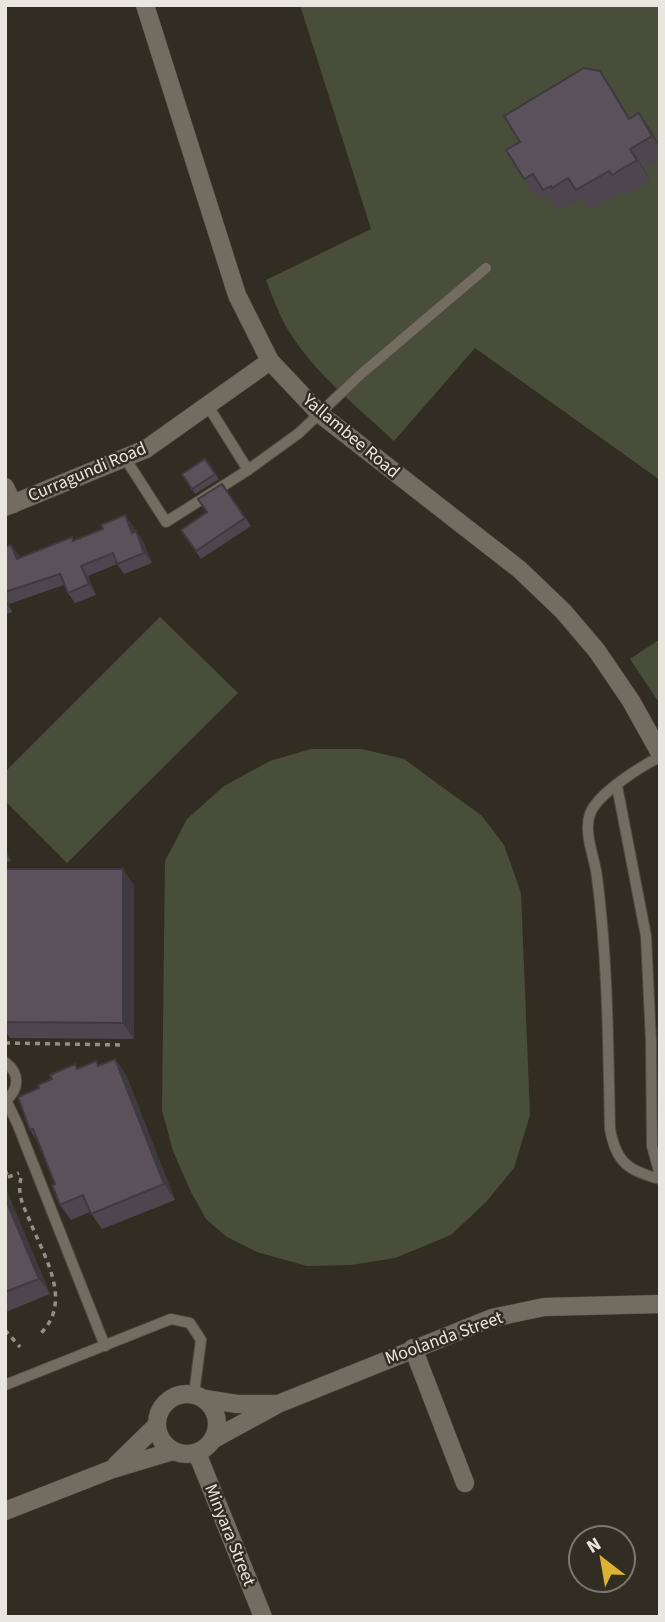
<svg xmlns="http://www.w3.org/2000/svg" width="665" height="1622" font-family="'Source Sans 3',sans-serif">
<rect width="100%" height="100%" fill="#322d22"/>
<g fill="#494e3a">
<path d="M 300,5 L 660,5 L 660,480 L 475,348 L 394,441 C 360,409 320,378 294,339 C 281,321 274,300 266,280 L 371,229 Z"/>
<path d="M 160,617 L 238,693 L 67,863 L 5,801 L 5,772 Z"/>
<path d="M 660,639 L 660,704 L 630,659 Z"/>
<path d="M 311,749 L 362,749 L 404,759 L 482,816 L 504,845 L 521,893 L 530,1115 L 514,1168 L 486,1202 L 451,1235 L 395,1258 L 351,1265 L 307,1266 L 257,1252 L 227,1237 L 206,1219 L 191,1192 L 173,1151 L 162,1110 L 165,861 L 187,819 L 224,786 L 270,761 Z"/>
</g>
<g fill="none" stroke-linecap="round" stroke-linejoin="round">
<g stroke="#504b42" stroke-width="12">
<g id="lane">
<path d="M 208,406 L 248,470 L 299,433 L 360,375 L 486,268"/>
<path d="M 125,458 L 166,522 L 248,470"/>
<path d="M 660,757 C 641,766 597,794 590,814 C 583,833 595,858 597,877 C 608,961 608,1045 610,1129 C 616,1162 628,1171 660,1179"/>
<path d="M 617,786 L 646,936 L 651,1041 L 652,1146 L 660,1175"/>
<path d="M 5,1062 C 20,1073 20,1089 5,1101"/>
<path d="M 6,1100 L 17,1123 L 105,1346"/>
<path d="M 5,1385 L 171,1319 L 190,1323 L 201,1340 L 194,1394"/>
</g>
</g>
<g stroke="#504b42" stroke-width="19">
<g id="street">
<path d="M 5,487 L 13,504"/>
<path d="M 413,1348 L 465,1483"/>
<circle cx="187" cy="1424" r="30"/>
<path d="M 205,1399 L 237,1404 L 275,1404"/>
<path d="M 212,1440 L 278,1404 L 492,1318 L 544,1307 L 660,1304"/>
<path d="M 197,1453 L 263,1617"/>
<path d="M 116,1465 L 156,1426"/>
<path d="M 5,1511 L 110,1470 L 173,1451"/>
</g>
</g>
<g stroke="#504b42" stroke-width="19">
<g id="secondary">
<path d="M 145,5 L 237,295 L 270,361 L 320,414 L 519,569 L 563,611 L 597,651 L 631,701 L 660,753"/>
<path d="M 5,507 L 146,449 L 270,361"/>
</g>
</g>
<g stroke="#938f86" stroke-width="3.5" stroke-dasharray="5 5" stroke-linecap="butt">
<path d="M 5,1043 L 124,1045"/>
<path d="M 5,1170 L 8,1177 L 5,1178"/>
<path d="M 8,1177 L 19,1173"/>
<path d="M 21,1178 C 17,1194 23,1205 29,1219 C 43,1255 75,1302 39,1335"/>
<path d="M 5,1330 L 20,1347"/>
</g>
<use href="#lane" stroke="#726d60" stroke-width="10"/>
<use href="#street" stroke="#726d60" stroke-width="18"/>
<use href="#secondary" stroke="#726d60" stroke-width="18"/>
</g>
<g fill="#4d464e">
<path d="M 613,90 L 630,118 L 639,113 L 660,146 L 660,160 L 644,169 L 650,180 L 626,195 L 623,191 L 589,210 L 581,198 L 566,208 L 565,206 L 557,210 L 546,194 L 538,199 L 524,179 Z"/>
<path d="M 205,459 L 219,479 L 195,494 L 182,474 Z"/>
<path d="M 222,484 L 251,526 L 201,559 L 181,530 L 207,512 Z"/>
<path d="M 133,526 L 135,532 L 136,531 L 143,541 L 152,563 L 124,574 L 117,564 L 88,576 L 96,595 L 75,603 L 68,593 L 64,585 L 9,604 L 12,612 L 5,615 L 5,547 L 19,555 L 20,558 L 74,541 Z"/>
<path d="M 5,848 L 11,861 L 5,863 Z"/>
<path d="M 5,869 L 134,885 L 134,1039 L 10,1038 L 5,1031 Z"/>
<path d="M 115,1059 L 126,1075 L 175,1200 L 102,1229 L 90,1212 L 71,1220 L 60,1205 L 55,1184 L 39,1144 L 30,1130 L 39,1088 L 52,1079 L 96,1061 L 99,1065 Z"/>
<path d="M 5,1187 L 50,1294 L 6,1312 L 5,1310 Z"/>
</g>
<g fill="#3f3940">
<path d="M 600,71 L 613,90 L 642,139 L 629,119 Z"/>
<path d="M 639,113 L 653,133 L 660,147 L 652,136 Z"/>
<path d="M 630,149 L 644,169 L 650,180 L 637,160 Z"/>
<path d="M 125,515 L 133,526 L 139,543 L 132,533 Z"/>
<path d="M 136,531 L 143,541 L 152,563 L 144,553 Z"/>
<path d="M 11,545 L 19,555 L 24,569 L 17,559 Z"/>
<path d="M 81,566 L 88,576 L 96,595 L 89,584 Z"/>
<path d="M 5,599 L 9,604 L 12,612 L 5,602 Z"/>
<path d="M 5,848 L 11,861 L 5,853 Z"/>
<path d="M 123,869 L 134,885 L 134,1039 L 123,1023 Z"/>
<path d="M 115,1059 L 126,1075 L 175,1200 L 164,1184 Z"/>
<path d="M 5,1187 L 50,1294 L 39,1279 L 5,1198 Z"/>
</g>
<g fill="#5a515b" stroke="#3f3940" stroke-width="2">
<path d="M 584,68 L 600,71 L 629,119 L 639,113 L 652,136 L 630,149 L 637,160 L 612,175 L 609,171 L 576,190 L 568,178 L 552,188 L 551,186 L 543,190 L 533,174 L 524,179 L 506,150 L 520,142 L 504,116 Z"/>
<path d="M 205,459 L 215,474 L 192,489 L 182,474 Z"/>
<path d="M 222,484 L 245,518 L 196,551 L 181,530 L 207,512 L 198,499 Z"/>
<path d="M 125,515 L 132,533 L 136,531 L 144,553 L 117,564 L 113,553 L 81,566 L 89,584 L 68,593 L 60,574 L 5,592 L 5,547 L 11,545 L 17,559 L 72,537 L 73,541 L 103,529 L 101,525 Z"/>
<path d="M 5,869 L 123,869 L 123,1023 L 5,1022 Z"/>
<path d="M 115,1059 L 164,1184 L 91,1214 L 83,1195 L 60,1205 L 52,1185 L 55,1184 L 33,1129 L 30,1130 L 18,1097 L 39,1088 L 38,1085 L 52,1079 L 50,1075 L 75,1064 L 77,1069 L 96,1061 L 98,1066 Z"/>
<path d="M 5,1198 L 39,1279 L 5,1292 Z"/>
</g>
<g text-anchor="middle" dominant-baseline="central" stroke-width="5" stroke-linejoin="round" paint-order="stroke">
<g font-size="18" fill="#e9e6df" stroke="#322d22">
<text transform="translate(351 436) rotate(40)">Yallambee Road</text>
<text transform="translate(87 472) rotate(-23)">Curragundi Road</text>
<text transform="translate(444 1338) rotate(-20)">Moolanda Street</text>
<text transform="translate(230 1535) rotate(68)">Minyara Street</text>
</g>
</g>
<rect width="665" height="1622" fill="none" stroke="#e9e6df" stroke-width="14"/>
<g transform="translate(602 1559) rotate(329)"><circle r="33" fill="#322d22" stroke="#7b776e" stroke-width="2"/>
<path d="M0-5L12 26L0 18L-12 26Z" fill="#dcb233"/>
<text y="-10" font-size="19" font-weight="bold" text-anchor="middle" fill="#e9e6df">N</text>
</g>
</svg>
